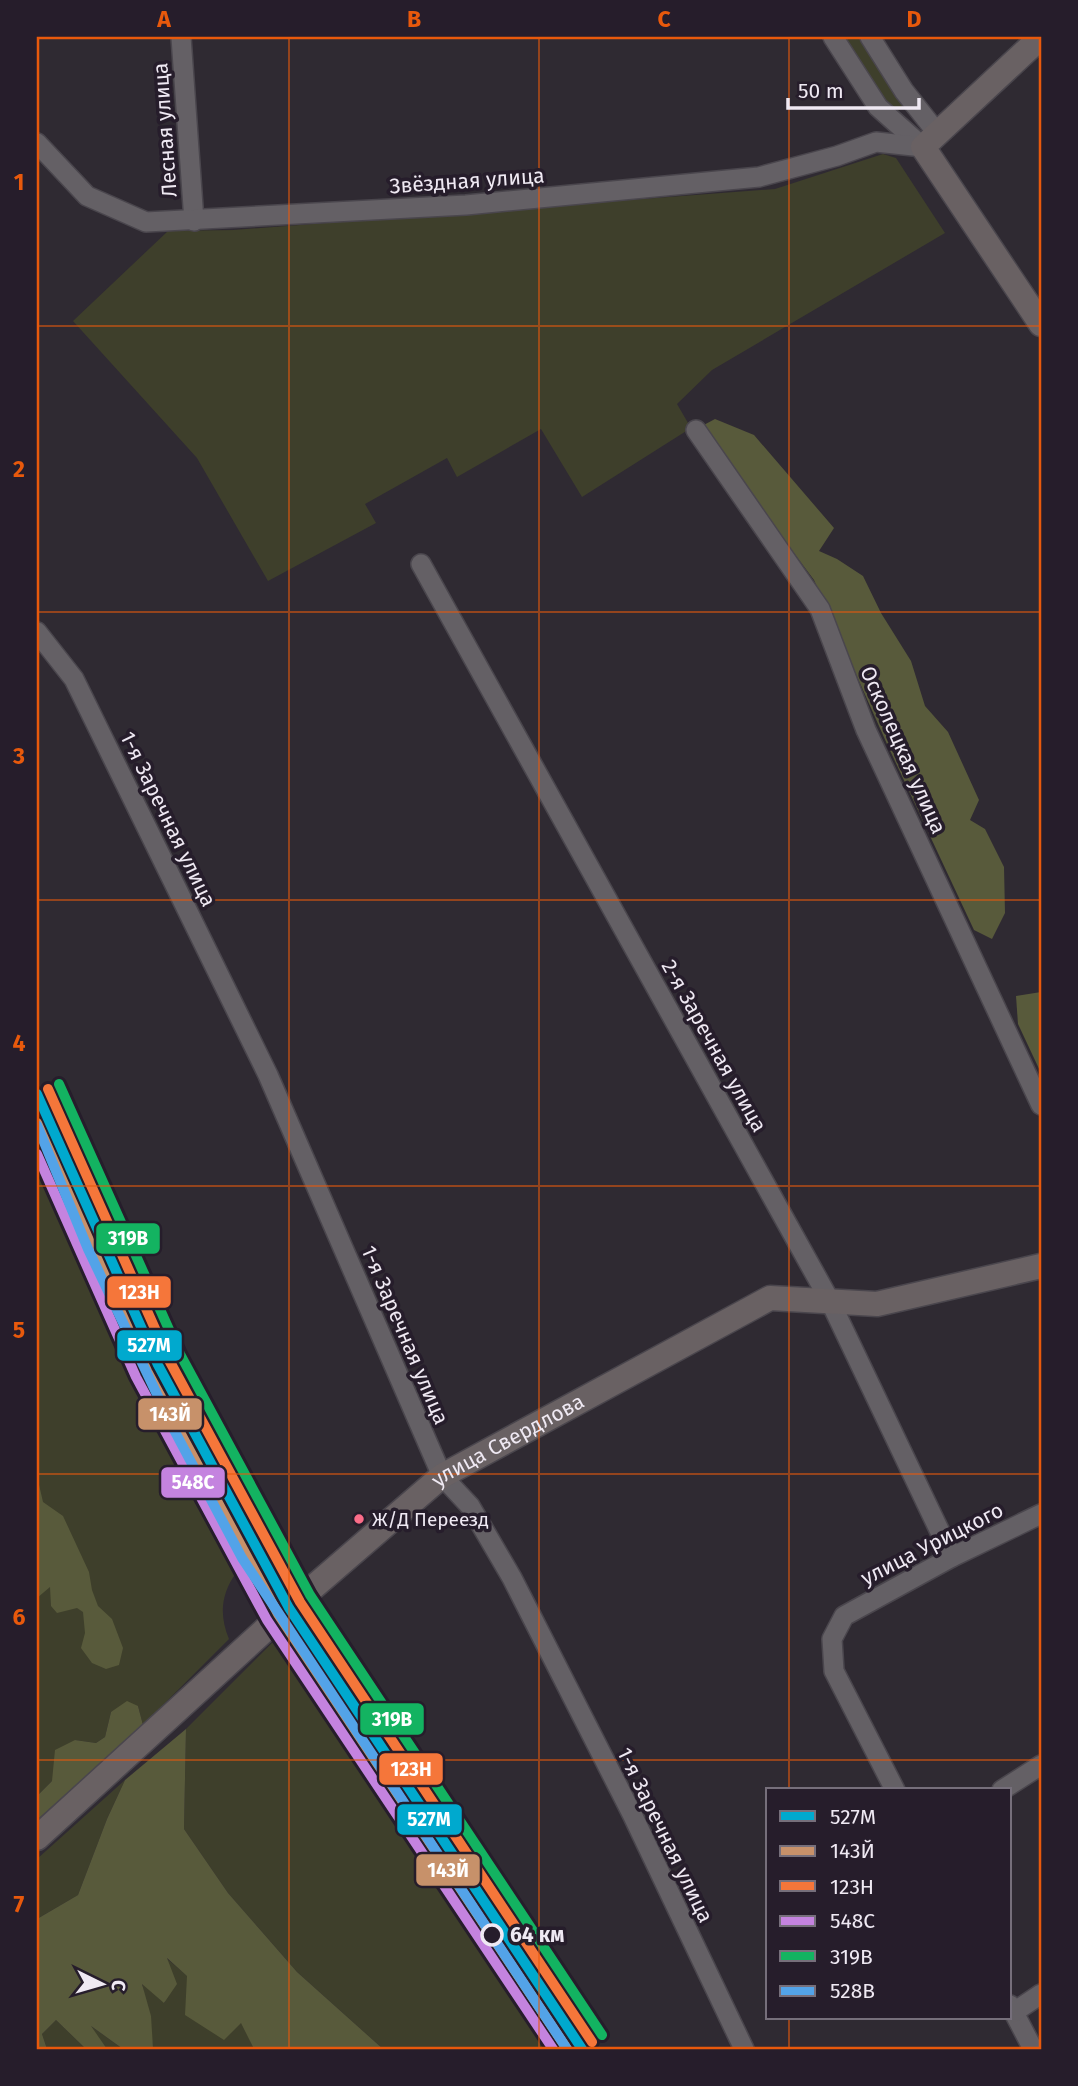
<svg xmlns="http://www.w3.org/2000/svg" width="1078" height="2086" font-family="'Fira Sans',sans-serif">
<rect width="100%" height="100%" fill="#2f2a32"/>
<g fill="#3e3f2b">
<path d="M 843,37 L 859,37 L 904,107 L 893,114 Z"/>
<path d="M 883,154 L 896,158 L 945,233 L 712,370 L 677,404 L 691,428 L 582,497 L 541,429 L 457,477 L 447,458 L 365,504 L 376,523 L 268,581 L 197,458 L 73,321 L 168,231 L 233,230 L 775,189 Z"/>
<path d="M 37,1150 L 136,1370 L 236,1573 C 221,1594 219,1615 229,1639 L 143,1725 L 138,1706 L 111,1712 L 105,1737 L 96,1743 L 75,1740 L 52,1781 L 37,1796 Z"/>
<path d="M 279,1636 L 549,2049 L 383,2049 L 297,1972 L 228,1893 L 184,1829 L 186,1729 Z"/>
<path d="M 125,1780 L 107,1819 L 78,1895 L 37,1919 L 37,1859 Z"/>
<path d="M 165,1957 L 242,2022 L 254,2049 L 149,2049 L 153,2047 L 142,1982 L 165,2003 Z"/>
<path d="M 56,2020 L 86,2049 L 47,2049 L 42,2034 Z"/>
<path d="M 88,2024 L 123,2049 L 107,2049 Z"/>
</g>
<g fill="#585a3b">
<path d="M 715,419 L 754,435 L 834,528 L 819,551 L 837,559 L 863,576 L 881,613 L 911,661 L 925,706 L 948,732 L 979,800 L 970,820 L 985,829 L 1004,867 L 1005,913 L 992,939 L 974,930 L 887,744 L 814,580 L 700,427 Z"/>
<path d="M 1041,992 L 1041,1073 L 1018,1024 L 1016,996 Z"/>
<path d="M 37,1476 L 43,1502 L 63,1516 L 89,1572 L 92,1590 L 98,1606 L 112,1619 L 123,1648 L 119,1665 L 106,1669 L 92,1663 L 81,1648 L 85,1633 L 83,1612 L 77,1608 L 57,1613 L 51,1606 L 50,1587 L 37,1598 Z"/>
<path d="M 127,1701 L 138,1706 L 143,1725 L 37,1820 L 37,1796 L 52,1781 L 55,1750 L 75,1740 L 96,1743 L 105,1737 L 111,1712 Z"/>
<path d="M 186,1729 L 184,1829 L 228,1893 L 297,1972 L 383,2049 L 254,2049 L 241,2023 L 224,2040 L 185,2015 L 187,1976 L 167,1958 L 177,1984 L 164,2003 L 142,1984 L 151,2016 L 153,2048 L 123,2049 L 91,2026 L 107,2049 L 86,2049 L 56,2020 L 42,2034 L 47,2049 L 37,2049 L 37,1919 L 78,1895 L 107,1819 L 125,1780 Z"/>
</g>
<g fill="none" stroke-linecap="round" stroke-linejoin="round">
<g stroke="#4a464d" stroke-width="22">
<g id="minor">
<path d="M 181,37 L 194,221"/>
<path d="M 833,37 L 878,107 L 923,147"/>
<path d="M 870,37 L 904,91 L 938,134"/>
<path d="M 37,143 L 87,196 L 146,222 L 466,205 L 759,177 L 837,156 L 876,142 L 923,147"/>
<path d="M 696,430 L 820,609 L 866,730 L 1041,1105"/>
<path d="M 421,564 L 830,1301 L 952,1557"/>
<path d="M 37,632 L 74,679 L 268,1075 L 442,1476 L 470,1506 L 512,1578 L 632,1814 L 744,2049"/>
<path d="M 895,1790 L 834,1671 L 832,1639 L 844,1616 L 952,1557 L 1041,1514"/>
<path d="M 1002,1790 L 1041,1765"/>
<path d="M 1010,2005 L 1033,2049"/>
<path d="M 1014,2012 L 1041,1994"/>
</g>
</g>
<g stroke="#4a464d" stroke-width="27">
<g id="major">
<path d="M 1041,37 L 923,147 L 1041,324"/>
<path id="s1" d="M 37,1838 L 280,1616 L 442,1476 L 770,1298 L 877,1304 L 1041,1266"/>
</g>
</g>
<use href="#minor" stroke="#646065" stroke-width="19"/>
<use href="#major" stroke="#696163" stroke-width="24"/>
<g stroke="#261d2b" stroke-width="16">
<path id="rail-1" d="M 37,1094 L 158,1365 L 289,1608 L 582,2049"/>
</g>
<g stroke="#261d2b" stroke-width="16">
<path id="rail-2" d="M 37,1123 L 147,1371 L 278,1614 L 567,2049"/>
</g>
<g stroke="#261d2b" stroke-width="16">
<path id="rail-3" d="M 48,1089 L 169,1360 L 300,1602 L 592,2042"/>
</g>
<g stroke="#261d2b" stroke-width="16">
<path id="rail-4" d="M 37,1154 L 136,1377 L 267,1620 L 553,2049"/>
</g>
<g stroke="#261d2b" stroke-width="16">
<path id="rail-5" d="M 59,1084 L 180,1354 L 310,1595 L 602,2035"/>
</g>
<g stroke="#261d2b" stroke-width="16">
<path id="rail-6" d="M 37,1125 L 88,1249 L 173,1428 L 242,1558 L 567,2049"/>
</g>
<use href="#rail-1" stroke="#00a9ce" stroke-width="10"/>
<use href="#rail-2" stroke="#c7916a" stroke-width="10"/>
<use href="#rail-3" stroke="#f5763a" stroke-width="10"/>
<use href="#rail-4" stroke="#c483df" stroke-width="10"/>
<use href="#rail-5" stroke="#13b361" stroke-width="10"/>
<use href="#rail-6" stroke="#53a3e8" stroke-width="10"/>
</g>
<path fill="none" stroke="#e8590c" stroke-width="2" stroke-opacity="0.55" d="M 289,37 L 289,2049M 539,37 L 539,2049M 789,37 L 789,1790M 37,326 L 1041,326M 37,612 L 1041,612M 37,900 L 1041,900M 37,1186 L 1041,1186M 37,1474 L 1041,1474M 37,1760 L 1041,1760M 789,2018 L 789,2049"/>
<circle fill="#fb6d88" stroke="#261d2b" stroke-width="2.5" cx="359" cy="1519" r="6"/>
<circle fill="#261d2b" stroke="#efe9f3" stroke-width="3.5" cx="492" cy="1935" r="10"/>
<g text-anchor="middle" dominant-baseline="central" stroke-width="7" stroke-linejoin="round" paint-order="stroke">
<g font-size="19" fill="#efe9f3" stroke="#261d2b" text-anchor="start">
<text x="372" y="1519">Ж/Д Переезд</text>
</g>
<g font-size="21" fill="#efe9f3" stroke="#261d2b">
<text transform="translate(165 130) rotate(-94)">Лесная улица</text>
<text transform="translate(467 181) rotate(-4)">Звёздная улица</text>
<text transform="translate(903 750) rotate(66)">Осколецкая улица</text>
<text transform="translate(168 819) rotate(64)">1-я Заречная улица</text>
<text transform="translate(714 1046) rotate(61)">2-я Заречная улица</text>
<text transform="translate(405 1335) rotate(67)">1-я Заречная улица</text>
<text stroke="none"><textPath href="#s1" startOffset="618">улица Свердлова</textPath></text>
<text transform="translate(932 1544) rotate(-27)">улица Урицкого</text>
<text transform="translate(665 1835) rotate(64)">1-я Заречная улица</text>
</g>
<g font-size="21" font-weight="bold" fill="#efe9f3" stroke="#261d2b" text-anchor="start">
<text x="510" y="1935">64 км</text>
</g>
</g>
<g stroke="#261d2b" stroke-width="2.5">
<rect x="95" y="1222" width="66" height="33" rx="7" fill="#13b361"/>
<rect x="106" y="1275" width="66" height="34" rx="7" fill="#f5763a"/>
<rect x="116" y="1329" width="67" height="33" rx="7" fill="#00a9ce"/>
<rect x="137" y="1397" width="66" height="34" rx="7" fill="#c7916a"/>
<rect x="160" y="1466" width="66" height="33" rx="7" fill="#c483df"/>
<rect x="359" y="1702" width="66" height="34" rx="7" fill="#13b361"/>
<rect x="378" y="1752" width="66" height="34" rx="7" fill="#f5763a"/>
<rect x="396" y="1803" width="67" height="33" rx="7" fill="#00a9ce"/>
<rect x="415" y="1853" width="66" height="34" rx="7" fill="#c7916a"/>
</g>
<g font-size="19" text-anchor="middle" font-weight="bold" fill="#fff">
<text x="128" y="1245">319В</text>
<text x="139" y="1299">123Н</text>
<text x="149" y="1352">527М</text>
<text x="170" y="1421">143Й</text>
<text x="193" y="1489">548С</text>
<text x="392" y="1726">319В</text>
<text x="411" y="1776">123Н</text>
<text x="429" y="1826">527М</text>
<text x="448" y="1877">143Й</text>
</g>
<rect width="1078" height="2086" fill="none" stroke="#261d2b" stroke-width="77"/>
<rect x="766" y="1788" width="245" height="231" fill="#261d2b" stroke="#766f7b" stroke-width="2"/>
<rect x="780" y="1811" width="35" height="10" fill="#00a9ce" stroke="#766f7b" stroke-width="2"/>
<text x="830" y="1824" font-size="21" fill="#efe9f3">527М</text>
<rect x="780" y="1846" width="35" height="10" fill="#c7916a" stroke="#766f7b" stroke-width="2"/>
<text x="830" y="1858" font-size="21" fill="#efe9f3">143Й</text>
<rect x="780" y="1881" width="35" height="10" fill="#f5763a" stroke="#766f7b" stroke-width="2"/>
<text x="830" y="1894" font-size="21" fill="#efe9f3">123Н</text>
<rect x="780" y="1916" width="35" height="10" fill="#c483df" stroke="#766f7b" stroke-width="2"/>
<text x="830" y="1928" font-size="21" fill="#efe9f3">548С</text>
<rect x="780" y="1951" width="35" height="10" fill="#13b361" stroke="#766f7b" stroke-width="2"/>
<text x="830" y="1964" font-size="21" fill="#efe9f3">319В</text>
<rect x="780" y="1986" width="35" height="10" fill="#53a3e8" stroke="#766f7b" stroke-width="2"/>
<text x="830" y="1998" font-size="21" fill="#efe9f3">528В</text>
<g transform="translate(102 1984) rotate(95)" stroke="#261d2b" stroke-width="5" paint-order="stroke">
<path d="M0-5L12 26L0 18L-12 26Z" fill="#efe9f3"/>
<text y="-10" font-size="19" font-weight="bold" text-anchor="middle" fill="#efe9f3">С</text>
</g>
<path d="M788 98v10h131v-10" fill="none" stroke="#efe9f3" stroke-width="3.5"/>
<text x="798" y="98" font-size="21" fill="#efe9f3" stroke="#261d2b" stroke-width="5" paint-order="stroke">50 m</text>
<rect x="38" y="38" width="1002" height="2010" fill="none" stroke="#e8590c" stroke-width="2.5"/>
<g font-size="23" text-anchor="middle" font-weight="bold" fill="#e8590c">
<text x="164" y="27">A</text>
<text x="414" y="27">B</text>
<text x="664" y="27">C</text>
<text x="914" y="27">D</text>
<text x="19" y="190">1</text>
<text x="19" y="477">2</text>
<text x="19" y="764">3</text>
<text x="19" y="1051">4</text>
<text x="19" y="1338">5</text>
<text x="19" y="1625">6</text>
<text x="19" y="1912">7</text>
</g>
</svg>
